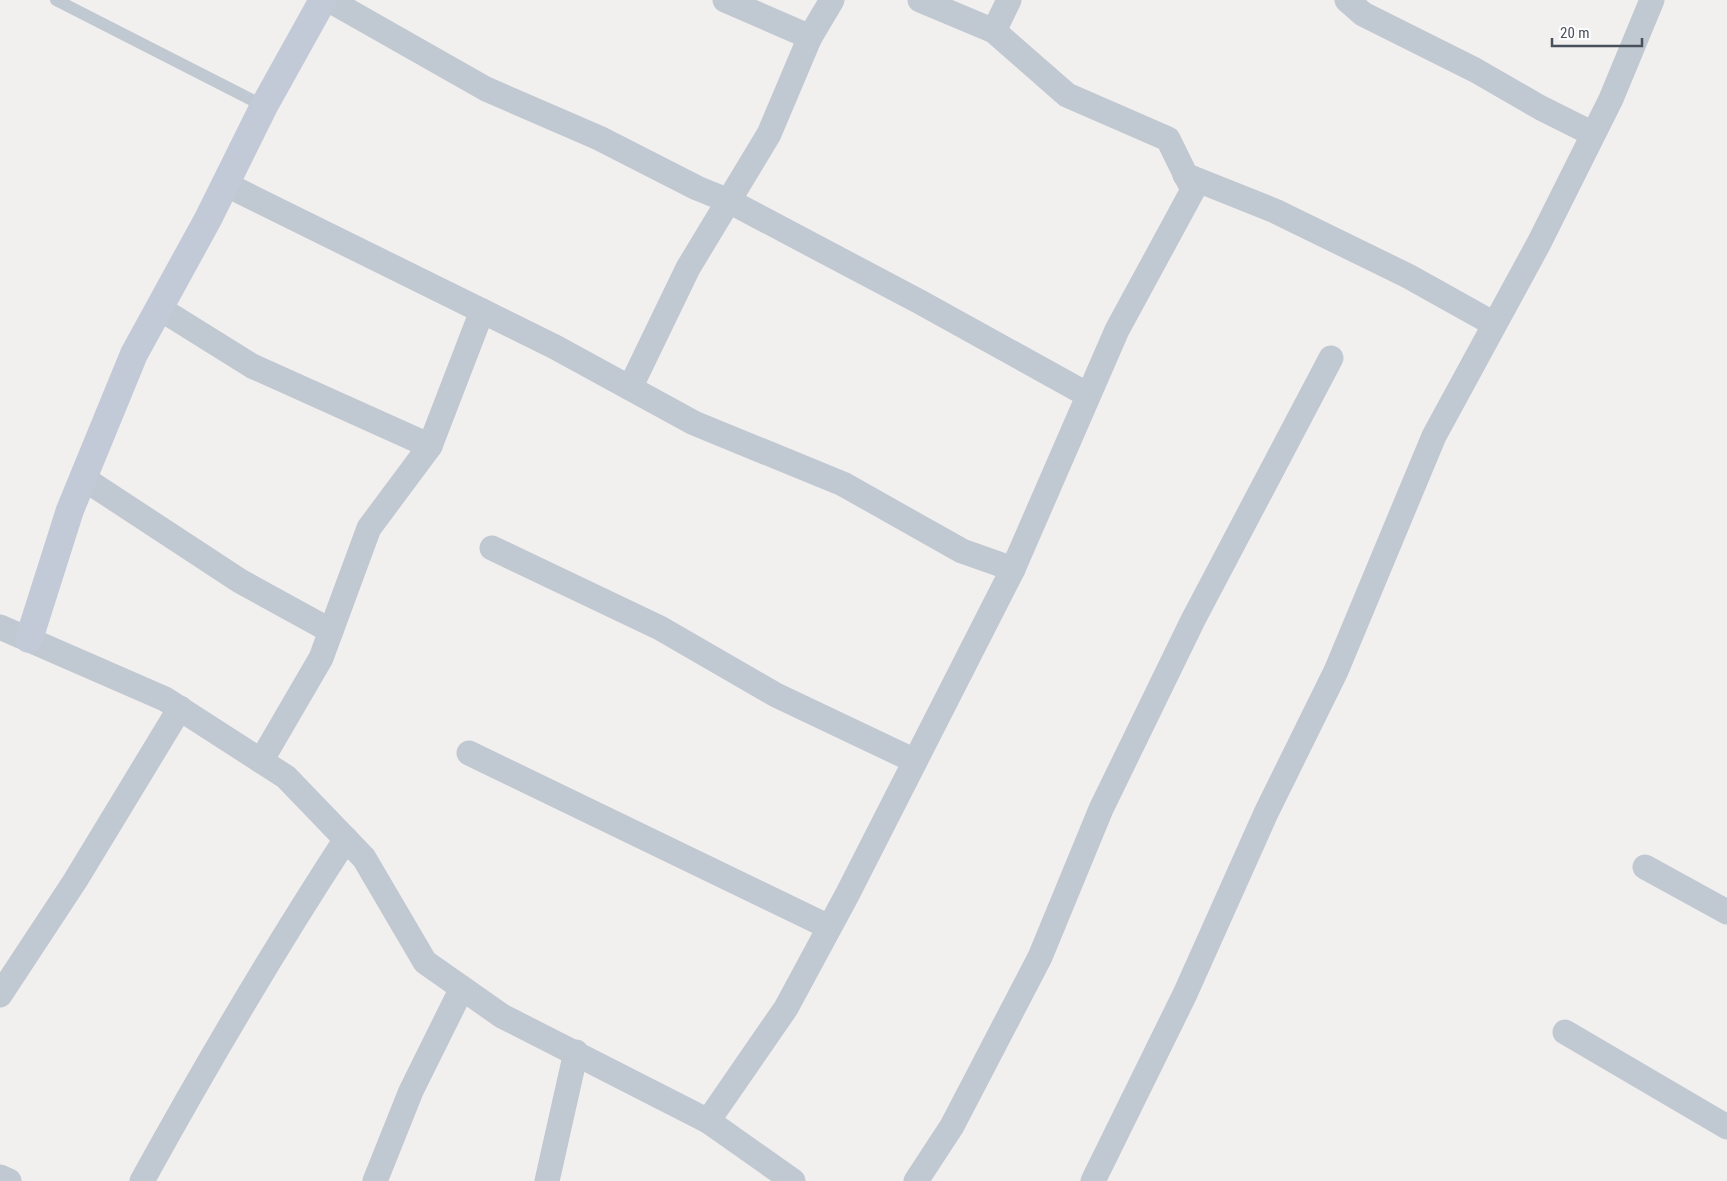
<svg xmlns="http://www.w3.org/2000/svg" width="1727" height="1181" font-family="'Roboto Condensed',sans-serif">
<rect width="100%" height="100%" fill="#f2efef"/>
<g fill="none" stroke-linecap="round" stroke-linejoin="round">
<path stroke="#c0c8d1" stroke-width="12" d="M 56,0 L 264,106"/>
<g stroke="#c0c8d1" stroke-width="25">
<path d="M 329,0 L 486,89 L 599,138 L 697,188 L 729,201 L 920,302 L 1088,395"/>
<path d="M 725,0 L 810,37"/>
<path d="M 920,0 L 994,31"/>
<path d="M 1009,0 L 994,31 L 1067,95 L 1168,139 L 1193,190 L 1117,330 L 1013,569"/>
<path d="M 1347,0 L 1363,14 L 1475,70 L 1541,108 L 1593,134"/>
<path d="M 1185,175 L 1275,211 L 1408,276 L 1494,324"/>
<path d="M 225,184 L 555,347 L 694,423 L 843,484 L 962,551 L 1013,569 L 847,895 L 786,1008 L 708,1121"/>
<path d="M 159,308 L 252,366 L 430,446"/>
<path d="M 630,388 L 688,268 L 769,134 L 810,37 L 832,0"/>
<path d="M 83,478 L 240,581 L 331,631"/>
<path d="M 492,548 L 660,628 L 776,695 L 915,761"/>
<path d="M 0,627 L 165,699 L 286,777 L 364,858 L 425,962 L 502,1016 L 708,1121 L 793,1181"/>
<path d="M 469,753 L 829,927"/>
<path d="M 261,761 L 321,658 L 369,528 L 430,446 L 482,311"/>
<path d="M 1645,867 L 1727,912"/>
<path d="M 0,995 L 75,881 L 180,708"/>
<path d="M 1565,1032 L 1727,1127"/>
<path d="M 0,1177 L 9,1181"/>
<path d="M 142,1181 C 206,1065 273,951 346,839"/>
<path d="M 375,1181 L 411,1091 L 462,988"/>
<path d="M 547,1181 L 576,1052"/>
<path d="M 916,1181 L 952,1126 L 1040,957 L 1101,809 L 1193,620 L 1331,358"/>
<path d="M 1093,1181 L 1185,994 L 1266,813 L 1336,671 L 1434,436 L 1539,243 L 1611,99 L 1652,0"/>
</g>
<path stroke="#c2cad7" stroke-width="28" d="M 29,639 L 70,510 L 134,354 L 208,219 L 264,106 L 323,0"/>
</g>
<path d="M1552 38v8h90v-8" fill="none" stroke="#48505c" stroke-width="2.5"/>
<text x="1560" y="38" font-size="15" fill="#48505c" stroke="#ffffff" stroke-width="4" paint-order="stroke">20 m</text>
</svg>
